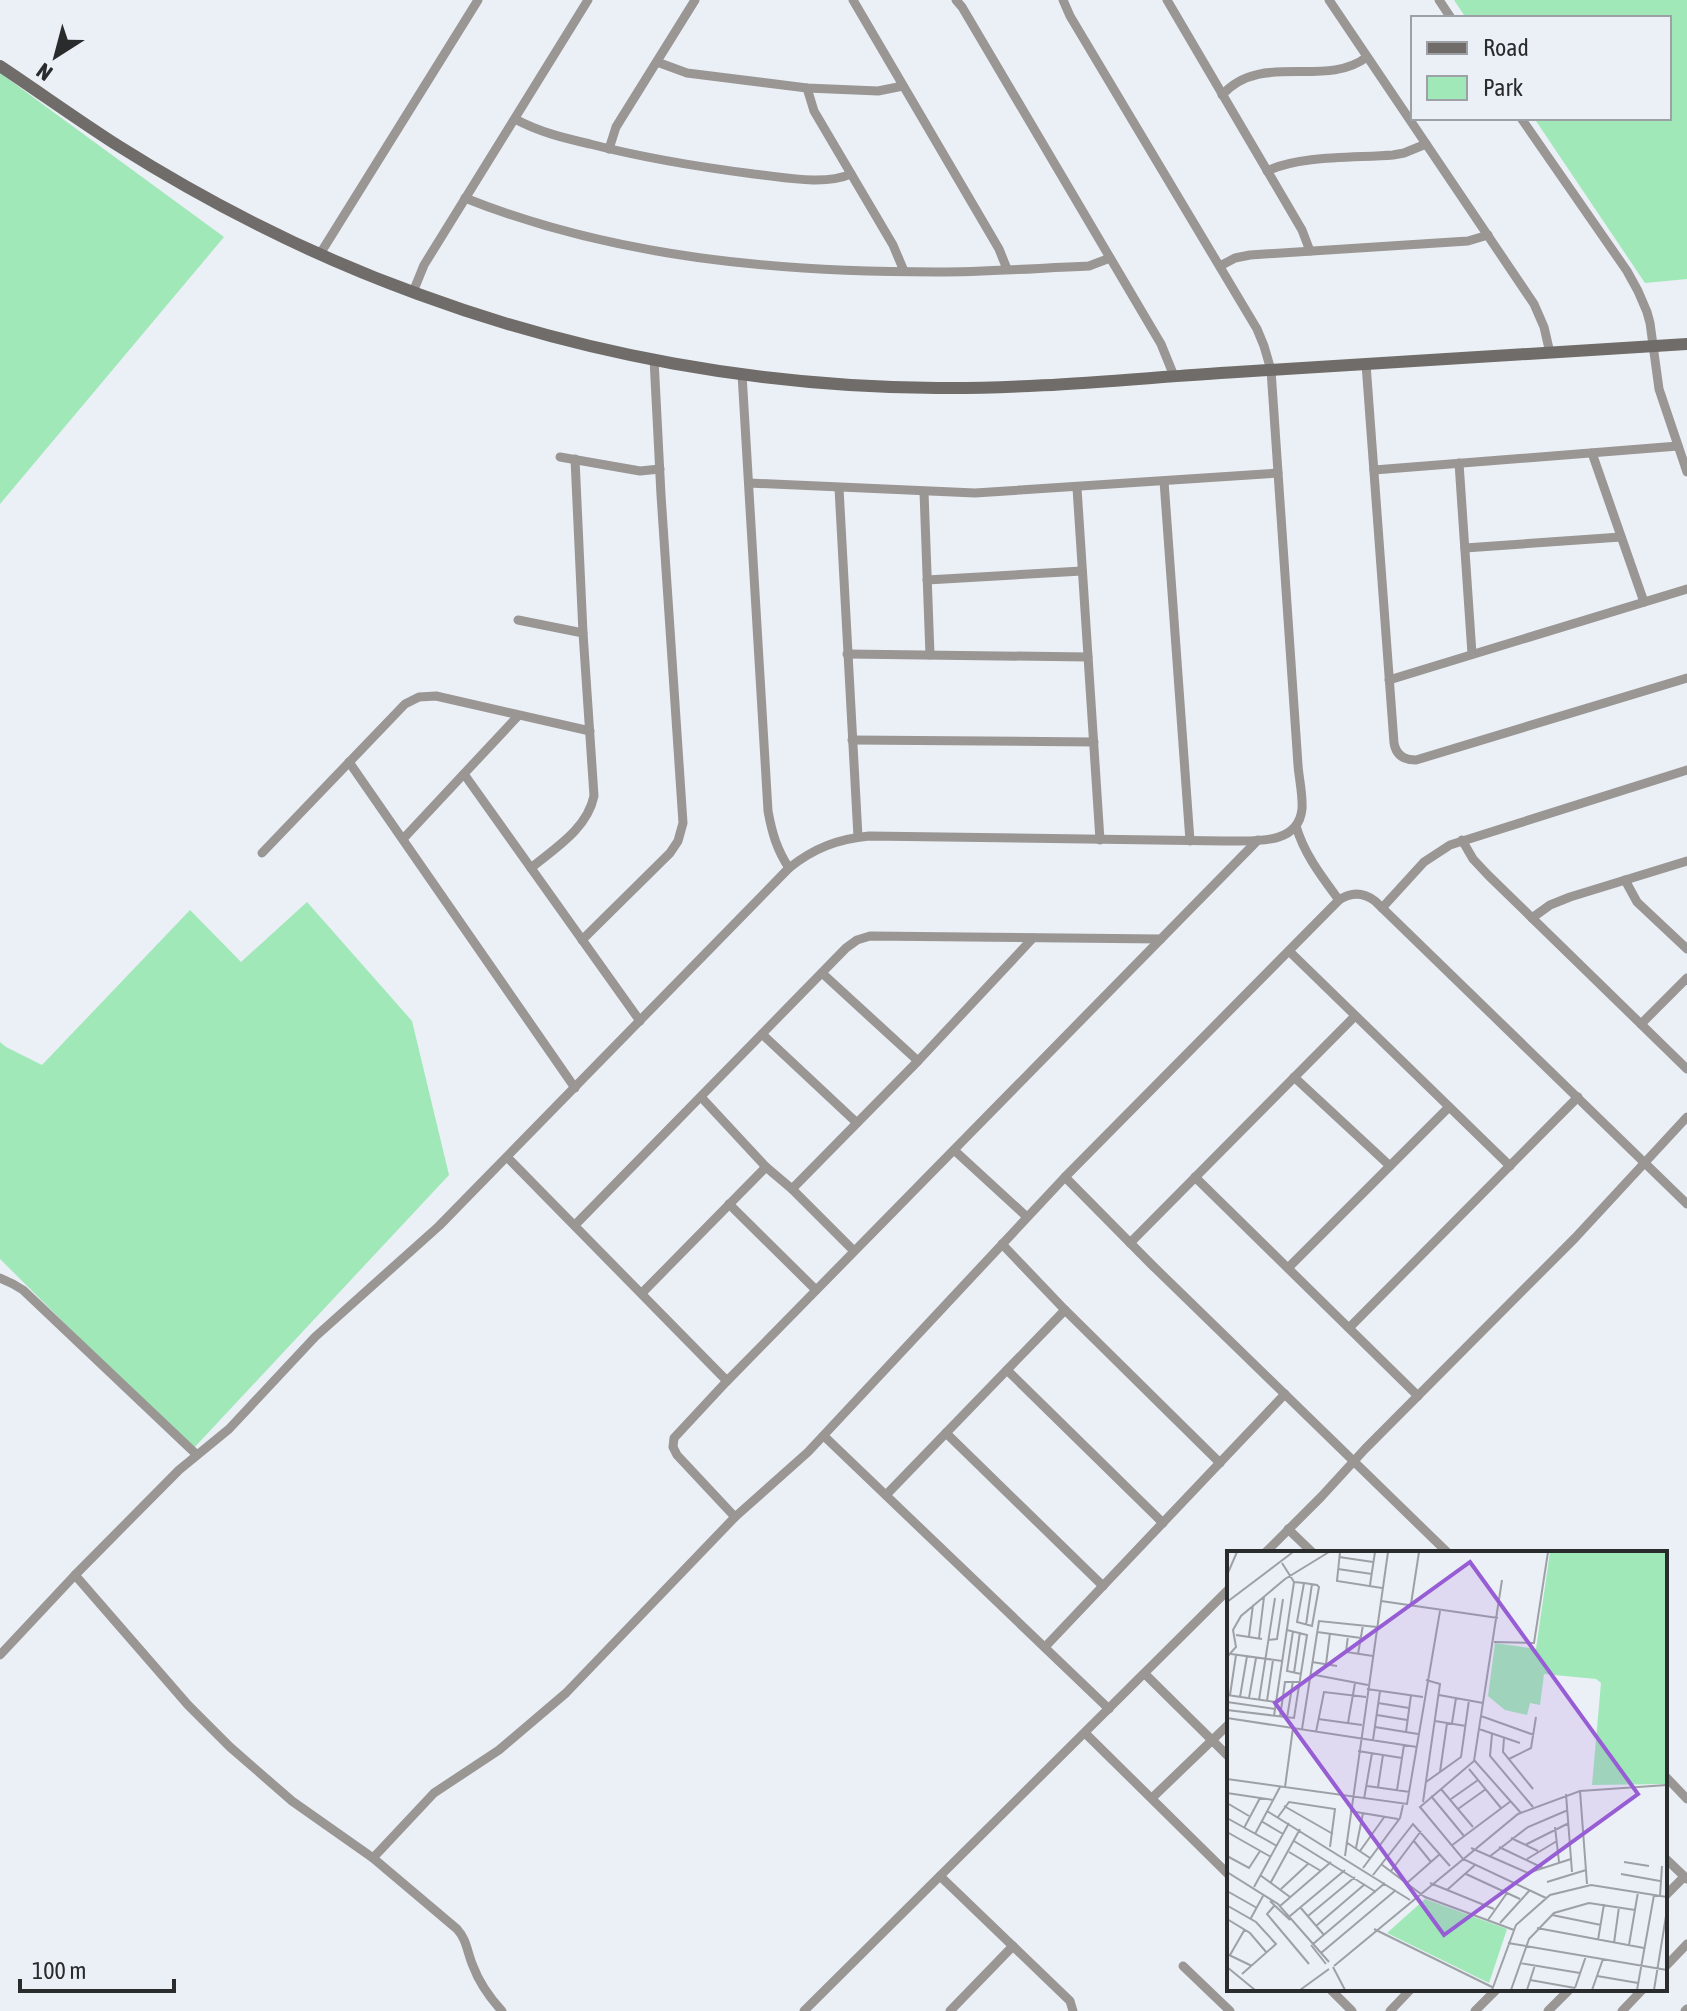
<svg xmlns="http://www.w3.org/2000/svg" width="1687" height="2011" font-family="'Asap Condensed',sans-serif">
<rect width="100%" height="100%" fill="#ebeff6"/>
<g fill="#a0e8b8">
<path d="M 1454,0 L 1687,0 L 1687,279 L 1645,283 L 1534,118 L 1669,118 L 1669,18 L 1466,18 Z"/>
<path d="M 0,73 L 224,237 L 0,504 Z"/>
<path d="M 307,902 L 412,1021 L 449,1175 L 192,1450 L 0,1259 L 0,1042 L 6,1047 L 42,1065 L 190,910 L 241,962 Z"/>
</g>
<g fill="none" stroke-linecap="round" stroke-linejoin="round">
<g stroke="#999694" stroke-width="9">
<path d="M 853,0 L 999,249 L 1007,269"/>
<path d="M 956,0 L 962,7 L 1161,344 L 1174,376"/>
<path d="M 1167,0 L 1302,230 L 1310,251"/>
<path d="M 1329,0 L 1534,304 L 1544,327 L 1550,353"/>
<path d="M 1439,0 L 1451,18"/>
<path d="M 657,62 L 687,73 L 807,88 L 878,91 L 903,86"/>
<path d="M 807,88 L 814,111 L 893,245 L 904,271"/>
<path d="M 1222,95 C 1261,51 1325,89 1367,57"/>
<path d="M 1521,118 L 1627,271 L 1638,291 L 1647,312 L 1650,323 L 1659,389 L 1687,472"/>
<path d="M 515,119 C 539,132 564,138 590,144 C 644,158 699,167 754,174 C 783,177 824,186 851,174"/>
<path d="M 609,149 L 616,127 L 695,0"/>
<path d="M 1267,171 C 1300,155 1355,158 1393,155 L 1404,153 L 1426,144"/>
<path d="M 465,198 C 615,258 778,272 937,272 C 988,272 1039,268 1089,266 L 1110,258"/>
<path d="M 320,254 L 478,0"/>
<path d="M 1220,266 L 1235,258 L 1250,255 L 1468,241 L 1488,235"/>
<path d="M 413,292 L 424,265 L 588,0"/>
<path d="M 1366,364 L 1394,743 C 1396,755 1404,760 1416,760 L 1687,678"/>
<path d="M 742,374 L 768,811 C 772,833 777,850 789,868"/>
<path d="M 1592,453 L 1644,602"/>
<path d="M 560,457 L 640,471 L 660,469"/>
<path d="M 1459,463 L 1472,654"/>
<path d="M 1374,470 L 1678,446"/>
<path d="M 1164,481 L 1190,841"/>
<path d="M 749,483 L 975,493 L 1278,473"/>
<path d="M 839,488 L 858,837"/>
<path d="M 1077,488 L 1100,840"/>
<path d="M 924,492 L 930,655"/>
<path d="M 1465,548 L 1621,537"/>
<path d="M 927,580 L 1082,571"/>
<path d="M 518,620 L 583,633"/>
<path d="M 847,654 L 1088,657"/>
<path d="M 1389,680 L 1687,589"/>
<path d="M 852,740 L 1094,742"/>
<path d="M 349,762 L 575,1088"/>
<path d="M 464,774 L 640,1021"/>
<path d="M 1296,826 C 1304,854 1322,877 1339,900"/>
<path d="M 403,839 L 518,716"/>
<path d="M 1462,840 L 1473,859 L 1488,875 L 1687,1069"/>
<path d="M 262,853 L 405,704 L 419,697 L 436,696 L 590,731"/>
<path d="M 531,868 C 555,848 587,829 594,796 L 583,633 L 575,459"/>
<path d="M 1625,880 L 1637,902 L 1687,949"/>
<path d="M 1382,908 L 1424,862 L 1450,845 L 1687,770"/>
<path d="M 1532,918 L 1550,905 L 1570,897 L 1687,861"/>
<path d="M 582,940 L 670,853 L 678,841 L 683,823 L 661,495 L 654,359"/>
<path d="M 1289,951 L 1510,1166"/>
<path d="M 822,973 L 918,1061"/>
<path d="M 1641,1024 L 1687,978"/>
<path d="M 762,1034 L 857,1123"/>
<path d="M 1294,1077 L 1390,1166"/>
<path d="M 701,1097 L 766,1167 L 792,1189 L 854,1251"/>
<path d="M 954,1150 L 1027,1217"/>
<path d="M 507,1157 L 727,1381"/>
<path d="M 1065,1177 L 1152,1265 L 1448,1553"/>
<path d="M 1195,1177 L 1418,1396"/>
<path d="M 792,1189 L 918,1061 L 1033,938"/>
<path d="M 729,1204 L 816,1290"/>
<path d="M 575,1225 L 846,948 L 857,940 L 870,936 L 1161,939"/>
<path d="M 1130,1243 L 1355,1016"/>
<path d="M 1002,1244 L 1065,1310 L 1220,1463"/>
<path d="M 1288,1268 L 1449,1107"/>
<path d="M 0,1278 L 13,1284 L 23,1290 L 197,1455"/>
<path d="M 642,1293 L 766,1167"/>
<path d="M 1349,1328 L 1578,1097"/>
<path d="M 1007,1370 L 1163,1523"/>
<path d="M 946,1433 L 1103,1586"/>
<path d="M 824,1436 L 1109,1709"/>
<path d="M 886,1495 L 1065,1310"/>
<path d="M 735,1517 L 677,1455 L 673,1447 L 674,1438 L 727,1381 L 1258,840"/>
<path d="M 1288,1529 L 1313,1553"/>
<path d="M 1265,1553 L 1321,1497 L 1365,1449 L 1575,1238 L 1687,1117"/>
<path d="M 75,1575 L 188,1705 L 230,1747 L 292,1801 L 373,1858 L 457,1929 C 467,1940 467,1952 473,1966 C 479,1982 490,1998 502,2011"/>
<path d="M 1045,1647 L 1285,1394"/>
<path d="M 0,1655 L 75,1575 L 179,1470 L 229,1429 L 315,1337 L 439,1226 L 789,868 C 814,848 838,839 869,836 L 1224,841 C 1251,840 1298,847 1302,809 C 1303,795 1299,779 1298,765 L 1271,370 L 1264,346 L 1257,329 L 1070,16 L 1063,0"/>
<path d="M 1145,1674 L 1229,1757"/>
<path d="M 1085,1733 L 1229,1875"/>
<path d="M 1665,1776 L 1687,1799"/>
<path d="M 1152,1798 L 1229,1724"/>
<path d="M 373,1858 L 434,1793 L 499,1750 L 566,1693 L 735,1517 L 808,1452 L 1065,1177 L 1339,900 C 1351,892 1363,892 1375,901 L 1687,1204"/>
<path d="M 1665,1858 L 1687,1879"/>
<path d="M 940,1876 L 1070,2001 L 1073,2011"/>
<path d="M 1665,1896 L 1684,1877"/>
<path d="M 1183,1966 L 1230,2011"/>
<path d="M 1665,1967 L 1687,1944"/>
<path d="M 1330,1989 L 1352,2011"/>
<path d="M 804,2011 L 1229,1589"/>
<path d="M 950,2011 L 1013,1946"/>
<path d="M 1390,2011 L 1411,1989"/>
<path d="M 1475,2011 L 1497,1989"/>
<path d="M 1548,2011 L 1570,1989"/>
<path d="M 1622,2011 L 1643,1989"/>
<path d="M 1685,2011 L 1687,2009"/>
</g>
<path stroke="#706c69" stroke-width="12" d="M 0,66 C 39,92 78,120 117,145 C 212,205 313,256 418,294 C 583,355 761,387 937,388 C 1037,389 1137,378 1237,372 C 1387,363 1537,353 1687,344"/>
</g>
<g transform="translate(1227 1551)">
<rect width="440" height="440" fill="#ebeff6"/>
<path d="M 323,1 L 440,1 L 440,233 L 365,234 L 374,132 L 369,128 L 317,123 L 313,154 L 303,152 L 300,164 L 278,159 L 261,145 L 268,92 L 309,98 ZM 198,348 L 280,378 L 262,432 L 160,382 Z" fill="#a0e8b8"/>
<path fill="none" stroke="#9da1a6" stroke-width="2" d="M 113,1 L 110,30 L 155,37M 112,6 L 146,11M 111,18 L 145,23M 0,24 L 10,1M 275,29 L 247,210 L 193,256 L 236,308 L 319,347M 67,31 L 77,32 L 90,34 L 92,36 L 85,75 L 70,71 L 77,32M 143,34 L 148,1M 154,50 L 271,67M 0,51 L 66,1M 184,53 L 192,1M 79,74 L 85,33M 66,80 L 60,120 L 74,123M 90,81 L 134,87M 9,84 L 35,88M 22,85 L 26,54M 121,85 L 119,101 L 146,105M 32,87 L 37,46M 41,89 L 50,88 L 56,48M 267,91 L 307,92 L 321,1M 4,103 L 55,110M 131,103 L 136,74M 0,106 L 9,96 L 6,79 L 14,65 L 58,28 L 102,1M 85,111 L 110,115M 99,113 L 103,82M 67,122 L 73,81M 83,123 L 141,134M 140,138 L 196,146M 0,144 L 49,151M 3,144 L 9,104M 212,144 L 256,152M 13,146 L 20,105M 22,147 L 29,107M 32,149 L 48,47M 40,150 L 46,109M 0,151 L 48,158M 151,152 L 182,157M 0,159 L 67,167 L 80,84 L 60,79M 150,164 L 180,169M 47,165 L 67,31 L 55,12M 254,165 L 307,184M 53,166 L 58,131 L 73,131M 0,167 L 190,196M 60,167 L 66,130M 91,168 L 135,174M 208,170 L 239,175M 121,172 L 128,132M 225,172 L 229,147M 148,176 L 191,183M 75,178 L 92,70 L 150,76M 252,178 L 293,192M 89,181 L 97,141 L 139,146M 179,181 L 184,144M 265,183 L 263,205 L 306,256M 277,187 L 276,201 L 306,238M 146,189 L 153,140M 131,200 L 175,207M 282,208 L 304,197 L 309,166M 247,209 L 294,262M 242,218 L 274,257M 213,221 L 220,172M 0,228 L 180,253 L 213,60M 199,231 L 234,206 L 242,149M 140,235 L 183,241M 58,236 L 66,177M 151,236 L 156,204M 214,238 L 246,276M 170,239 L 177,194M 353,240 L 360,333M 0,242 L 46,249M 339,243 L 345,321M 204,245 L 237,285M 137,248 L 145,202M 224,248 L 251,229M 196,251 L 213,133 L 199,129M 0,252 L 22,265M 57,255 L 106,283M 231,258 L 259,238M 40,260 L 183,349M 123,260 L 171,268M 51,266 L 62,251 L 108,258 L 103,296M 0,267 L 50,295M 34,270 L 56,283M 328,276 L 332,311M 17,277 L 33,247M 0,281 L 44,306M 28,283 L 53,236M 284,287 L 311,300M 67,290 L 149,341M 187,290 L 204,311M 119,291 L 143,307M 298,294 L 342,272M 224,295 L 284,250M 272,296 L 316,317M 129,297 L 136,262M 244,297 L 301,322 L 344,308M 133,300 L 158,265M 62,301 L 94,320M 0,305 L 22,317 L 33,300M 118,305 L 161,1M 262,306 L 301,276 L 341,259M 300,308 L 330,290M 397,311 L 422,315M 154,313 L 198,346 L 287,379M 136,317 L 173,267 L 176,254M 164,320 L 194,280M 0,321 L 51,353 L 102,411M 239,323 L 293,348M 394,323 L 433,330M 33,324 L 63,346M 146,324 L 186,273 L 223,315M 44,331 L 73,278M 320,331 L 359,319M 180,332 L 213,303M 203,332 L 267,358M 27,336 L 62,272M 54,338 L 82,312M 220,339 L 248,314M 0,340 L 30,357M 433,345 L 435,315M 43,350 L 63,369M 48,354 L 40,363 L 82,413M 1,355 L 29,371 L 49,393 L 15,423M 53,355 L 104,311M 73,356 L 97,384M 325,364 L 374,374M 63,365 L 118,319M 81,365 L 128,326M 24,367 L 36,345M 0,368 L 23,382 L 40,402M 261,369 L 280,342M 273,372 L 303,339M 89,375 L 138,333M 310,377 L 417,397M 147,378 L 265,436M 371,389 L 377,353M 281,392 L 440,419M 387,392 L 392,356M 86,393 L 158,332M 84,394 L 99,413M 402,394 L 411,341M 94,402 L 169,339M 0,403 L 25,415M 3,404 L 18,378M 293,412 L 353,422M 107,415 L 291,263 L 353,240 L 440,234M 0,416 L 28,439M 106,416 L 118,439M 370,425 L 411,432M 303,429 L 348,437M 348,437 L 359,405M 73,439 L 102,418M 265,439 L 289,374 L 323,344 L 364,334 L 440,346M 284,439 L 302,388 L 327,362 L 362,352 L 408,359M 300,439 L 308,414M 365,439 L 376,408M 410,439 L 427,344M 427,439 L 439,365"/>
<path fill="#975dd4" fill-opacity="0.15" stroke="#975dd4" stroke-width="4" d="M 243,11 L 411,243 L 217,384 L 48,152 Z"/>
<rect width="440" height="440" fill="none" stroke="#292b2d" stroke-width="4"/>
</g>
<rect x="1411" y="16" width="260" height="104" fill="#ebeff6" stroke="#9da1a6" stroke-width="2"/>
<rect x="1427" y="42" width="40" height="12" fill="#706c69" stroke="#9da1a6" stroke-width="2"/>
<text x="1483" y="56" font-size="24" fill="#292b2d">Road</text>
<rect x="1427" y="76" width="40" height="24" fill="#a0e8b8" stroke="#9da1a6" stroke-width="2"/>
<text x="1483" y="96" font-size="24" fill="#292b2d">Park</text>
<g transform="translate(56 56) rotate(216)" stroke="#ebeff6" stroke-width="6" paint-order="stroke">
<path d="M0-6L14 30L0 20L-14 30Z" fill="#292b2d"/>
<text y="-12" font-size="22" font-weight="bold" text-anchor="middle" fill="#292b2d">N</text>
</g>
<path d="M20 1979v12h154v-12" fill="none" stroke="#292b2d" stroke-width="4"/>
<text x="32" y="1979" font-size="24" fill="#292b2d" stroke="#ebeff6" stroke-width="6" paint-order="stroke">100 m</text>
</svg>
